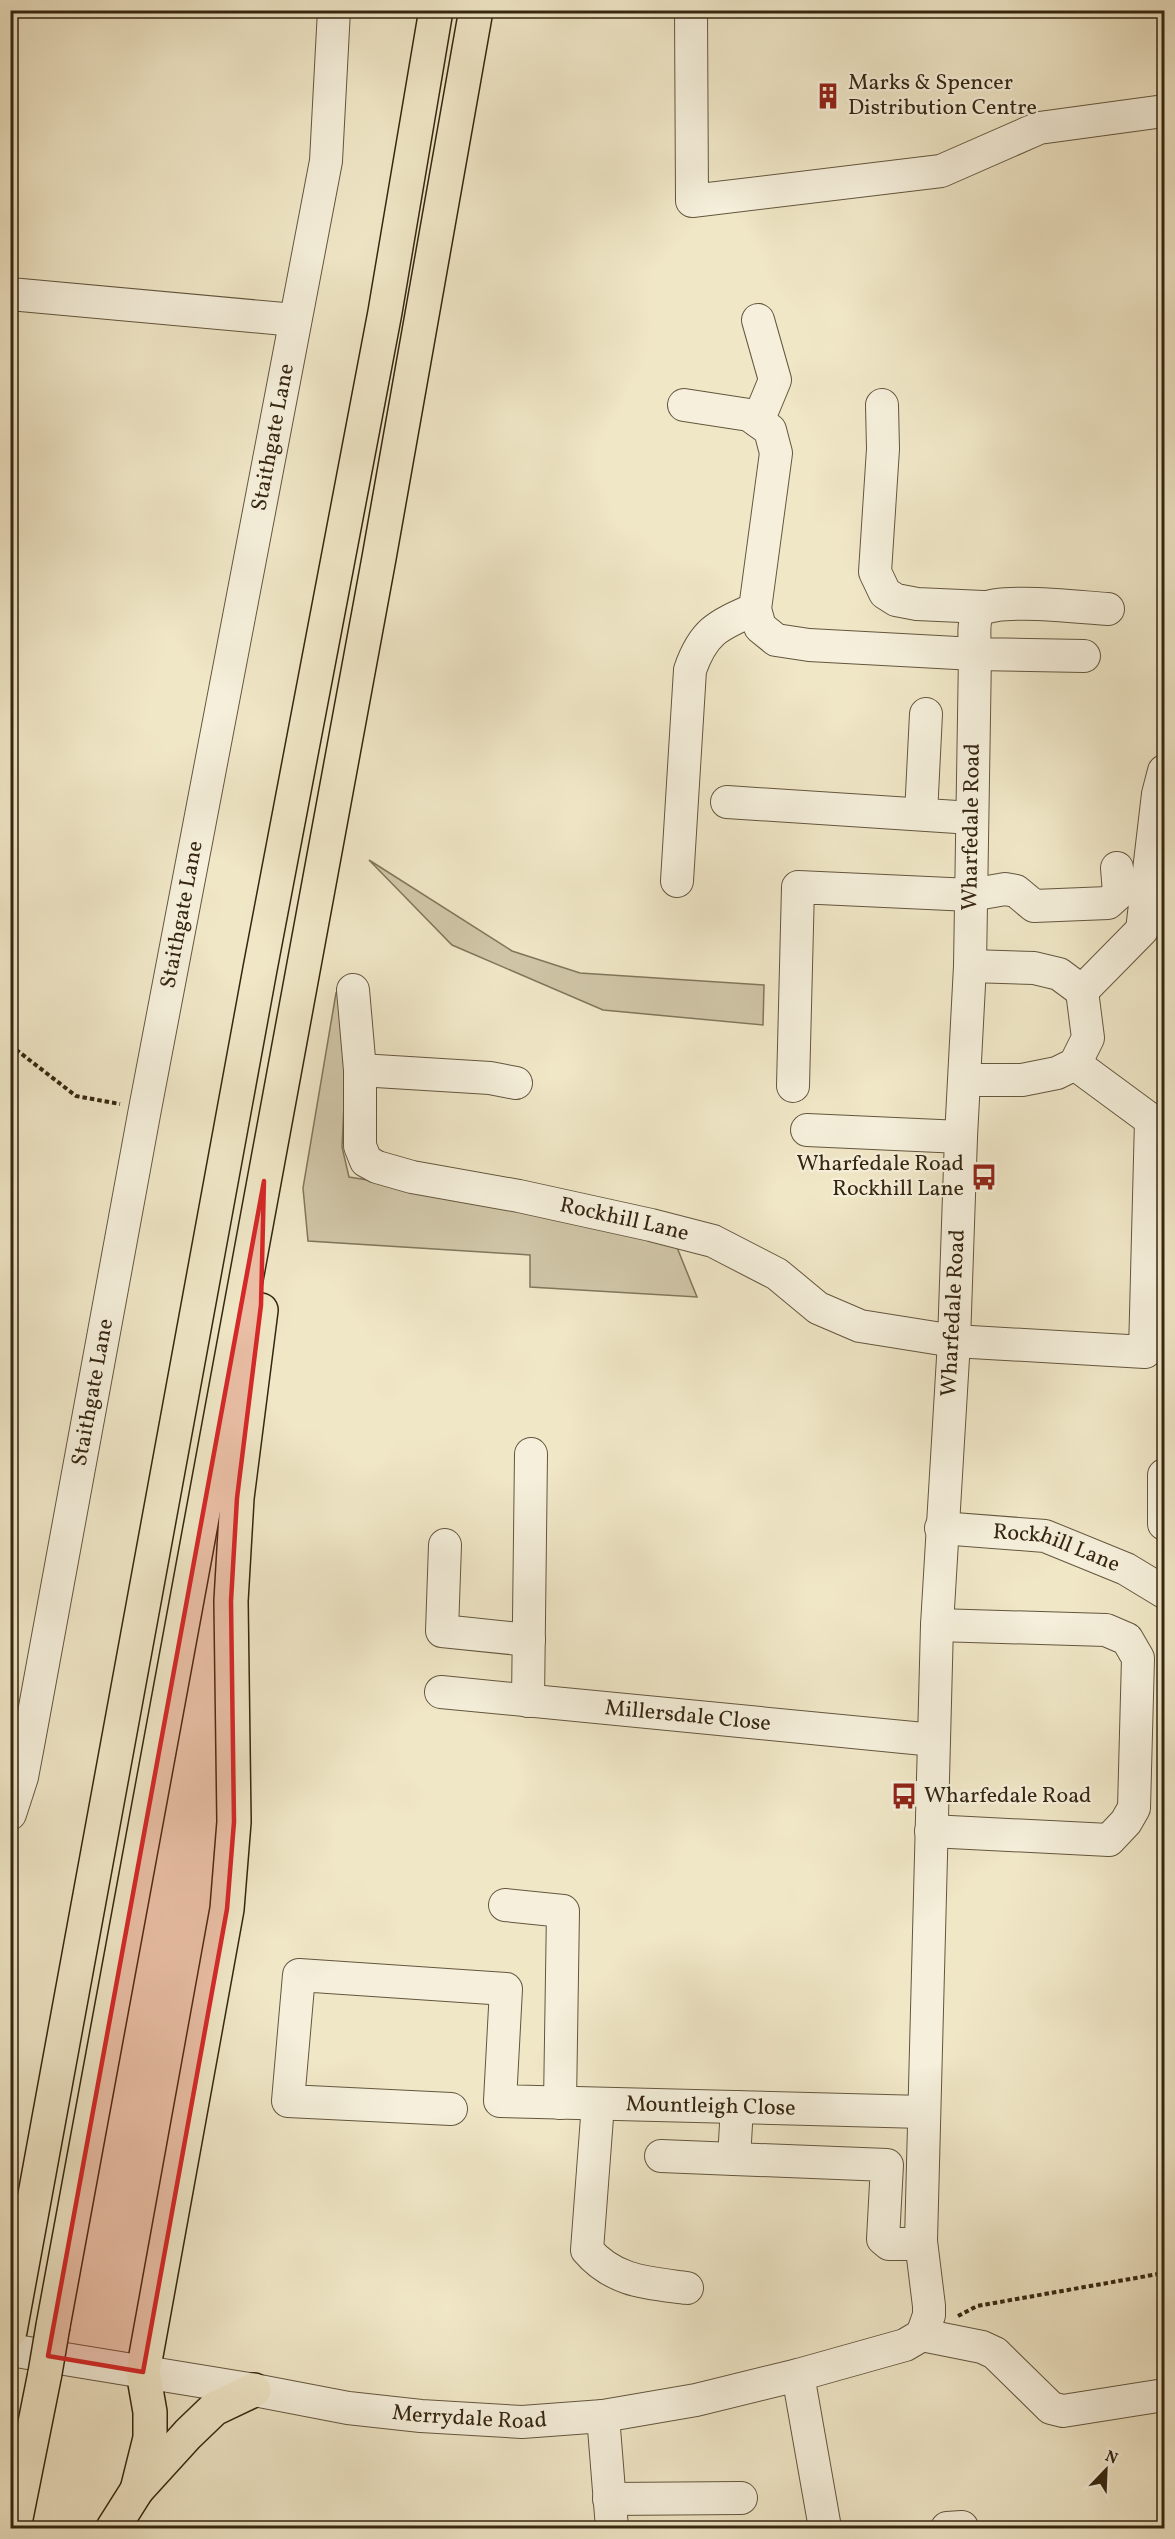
<svg xmlns="http://www.w3.org/2000/svg" width="1175" height="2539" font-family="Vollkorn,serif">
<rect width="100%" height="100%" fill="#f0e7c7"/>
<filter id="stains"><feTurbulence type="fractalNoise" baseFrequency=".00333" numOctaves="4"/><feColorMatrix values="0 0 0 0 .2 0 0 0 0 .09 0 0 0 0 .02 0 0 0 .5 -.17"/></filter>
<radialGradient id="worn" r=".72"><stop offset=".6" stop-color="#630" stop-opacity="0"/><stop offset="1" stop-color="#630" stop-opacity=".3"/></radialGradient>
<g fill="#d0c6a8" stroke="#82765c" stroke-width="1.5">
<path d="M 369,860 L 512,951 L 580,973 L 764,985 L 763,1025 L 603,1010 L 452,945 Z"/>
<path d="M 350,980 L 342,1147 L 349,1177 L 400,1185 L 676,1245 L 697,1297 L 530,1287 L 530,1255 L 308,1241 L 303,1188 L 336,993 Z"/>
</g>
<g fill="none" stroke-linecap="round" stroke-linejoin="round">
<g stroke="#64563e" stroke-width="34">
<g id="minor">
<path d="M 691,10 L 692,201 L 941,171 L 1039,128 L 1164,111"/>
<path d="M 10,294 L 295,320"/>
<path d="M 758,320 L 775,380 L 758,421"/>
<path d="M 684,405 L 749,415 L 770,430 L 776,453 L 755,609 L 760,627 L 776,640 L 809,645 L 975,654 L 970,966 L 961,1137 L 954,1341 L 937,1625 L 921,2241 L 929,2306 L 929,2315 L 922,2335"/>
<path d="M 882,405 L 883,449 L 875,572 L 885,593 L 896,600 L 917,604 L 983,607"/>
<path d="M 1084,656 L 975,654 C 975,643 972,621 979,612 C 990,596 1086,608 1108,609"/>
<path d="M 727,802 L 972,818"/>
<path d="M 921,814 L 926,714"/>
<path d="M 677,881 L 690,670 C 704,630 719,625 755,609"/>
<path id="s1" d="M 353,990 L 360,1070 L 360,1146 L 366,1161 L 377,1167 L 412,1177 L 519,1196 L 651,1225 L 713,1241 L 777,1274 L 818,1308 L 860,1326 L 954,1341 L 1145,1352 L 1151,1120"/>
<path d="M 1082,991 L 1142,930 L 1158,794 L 1164,771"/>
<path d="M 1075,1064 L 1151,1120 L 1164,1127"/>
<path d="M 360,1070 L 490,1078 L 516,1083"/>
<path d="M 965,1080 L 1022,1080 L 1057,1073 L 1075,1064 L 1088,1038 L 1082,991 L 1059,974 L 1034,968 L 970,966"/>
<path d="M 793,1086 L 798,887 L 971,895 L 1005,889 L 1016,891 L 1034,906 L 1108,903 L 1119,893 L 1117,868"/>
<path d="M 807,1130 L 961,1137"/>
<path d="M 1164,1475 L 1164,1524"/>
<path id="s2" d="M 941,1528 L 1045,1536 L 1126,1569 L 1164,1592"/>
<path d="M 445,1545 L 442,1631 L 529,1640"/>
<path id="s3" d="M 441,1692 L 934,1740"/>
<path d="M 528,1701 L 531,1454"/>
<path id="s4" d="M 10,1814 L 22,1777 L 29,1740 L 145,1109 L 326,161 L 334,10"/>
<path d="M 931,1831 L 1109,1840 L 1126,1822 L 1134,1808 L 1138,1658 L 1127,1639 L 1106,1630 L 937,1625"/>
<path d="M 505,1905 L 563,1911 L 560,2103"/>
<path d="M 598,2104 L 587,2250 C 614,2282 649,2283 687,2288"/>
<path id="s5" d="M 451,2109 L 288,2101 L 299,1975 L 506,1989 L 500,2101 L 923,2112"/>
<path d="M 661,2156 L 734,2159 L 737,2107"/>
<path d="M 734,2159 L 887,2165 L 883,2239 L 889,2244 L 921,2244"/>
<path d="M 922,2335 L 982,2347 L 995,2353 L 1051,2408 L 1063,2411 L 1164,2395"/>
<path id="s6" d="M 10,2350 L 254,2390 L 348,2408 L 421,2416 L 522,2422 L 603,2416 L 696,2400 L 798,2375 L 905,2345 L 922,2335"/>
<path d="M 798,2375 L 825,2528"/>
<path d="M 603,2416 L 612,2528"/>
<path d="M 609,2499 L 741,2498"/>
<path d="M 947,2528 L 962,2527"/>
</g>
</g>
<g stroke="#352610" stroke-width="36">
<g id="highway">
<path d="M 53,2326 L 379,558 L 476,10"/>
<path d="M 10,2331 L 260,969 L 385,312 L 436,10"/>
<path d="M 137,2490 L 150,2438 L 150,2412 L 143,2372 L 227,1909 L 234,1822 L 231,1601 L 237,1498 L 261,1310"/>
<path d="M 14,2528 L 45,2373"/>
<path d="M 113,2528 L 137,2490 L 188,2434 L 214,2409 L 254,2390"/>
</g>
</g>
<g stroke="#352610" stroke-width="4" stroke-dasharray="4.5 3" stroke-linecap="butt">
<path d="M 10,1045 L 76,1096 L 120,1104"/>
<path d="M 958,2316 L 977,2306 L 1164,2273"/>
</g>
<use href="#minor" stroke="#f5efdb" stroke-width="32"/>
<use href="#highway" stroke="#f0e7c7" stroke-width="33"/>
<g stroke="#352610" stroke-width="36" stroke-linecap="butt">
<path id="highway-bridge" d="M 45,2373 L 53,2326"/>
</g>
<use href="#highway-bridge" stroke="#f0e7c7" stroke-width="33"/>
</g>
<path fill="#d62828" fill-opacity="0.2" stroke="#d62828" stroke-width="4.5" stroke-linejoin="round" d="M 264,1181 L 261,1305 L 237,1498 L 231,1601 L 234,1822 L 227,1909 L 143,2372 L 48,2356 Z"/>
<defs>
<g id="building-bare" transform="scale(2.07)"><path d="M-4-6H4V6H1V3H-1V6H-4ZM-2.5-4.3h1.7v1.8h-1.7ZM.8-4.3h1.7v1.8H.8ZM-2.5-1h1.7V.8h-1.7ZM.8-1h1.7V.8H.8Z" fill="#8f2418" stroke="#f5efdb" stroke-width="2.5" paint-order="stroke"/></g>
<g id="bus-bare" transform="scale(2.07)"><path d="M-5-6H5V4H4V6H2V4H-2V6H-4V4H-5ZM-3.5-4V0h7V-4ZM-3.5 1.2v1.5H-2V1.2ZM2 1.2v1.5H3.5V1.2Z" fill="#8f2418" stroke="#f5efdb" stroke-width="2.5" paint-order="stroke"/></g>
</defs>
<g fill-rule="evenodd">
<use href="#building-bare" x="828" y="96"/>
<use href="#bus-bare" x="984" y="1177"/>
<use href="#bus-bare" x="904" y="1796"/>
</g>
<g text-anchor="middle" dominant-baseline="central" stroke-width="4.5" stroke-linejoin="round" paint-order="stroke">
<g font-size="22" fill="#352610" stroke="#f5efdb" text-anchor="start">
<text x="848" y="83">Marks &amp; Spencer<tspan x="848" dy="25">Distribution Centre</tspan></text>
<text x="964" y="1164" text-anchor="end">Wharfedale Road<tspan x="964" dy="25">Rockhill Lane</tspan></text>
<text x="924" y="1796">Wharfedale Road</text>
</g>
<g font-size="22" fill="#352610" stroke="#f5efdb">
<text stroke="none"><textPath href="#s4" startOffset="1402">Staithgate Lane</textPath></text>
<text transform="translate(972 827) rotate(-89)">Wharfedale Road</text>
<text stroke="none"><textPath href="#s4" startOffset="916">Staithgate Lane</textPath></text>
<text stroke="none"><textPath href="#s1" startOffset="438">Rockhill Lane</textPath></text>
<text transform="translate(954 1313) rotate(-87)">Wharfedale Road</text>
<text stroke="none"><textPath href="#s4" startOffset="430">Staithgate Lane</textPath></text>
<text stroke="none"><textPath href="#s2" startOffset="118">Rockhill Lane</textPath></text>
<text stroke="none"><textPath href="#s3" startOffset="248">Millersdale Close</textPath></text>
<text stroke="none"><textPath href="#s5" startOffset="820">Mountleigh Close</textPath></text>
<text stroke="none"><textPath href="#s6" startOffset="465">Merrydale Road</textPath></text>
</g>
</g>
<rect width="1175" height="2539" fill="none" stroke="#f0e7c7" stroke-width="36"/>
<rect x="12" y="12" width="1151" height="2515" fill="none" stroke="#352610" stroke-width="3"/>
<rect x="18" y="18" width="1139" height="2503" fill="none" stroke="#352610" stroke-width="1.5"/>
<g transform="translate(1106 2470) rotate(23)" stroke="#f5efdb" stroke-width="4.5" paint-order="stroke">
<path d="M0-4.5L10 22L0 15L-10 22Z" fill="#352610"/>
<text y="-9" font-size="16" font-weight="bold" text-anchor="middle" fill="#352610">N</text>
</g>
<rect width="100%" height="100%" filter="url(#stains)"/>
<rect width="100%" height="100%" fill="url(#worn)"/>
</svg>
